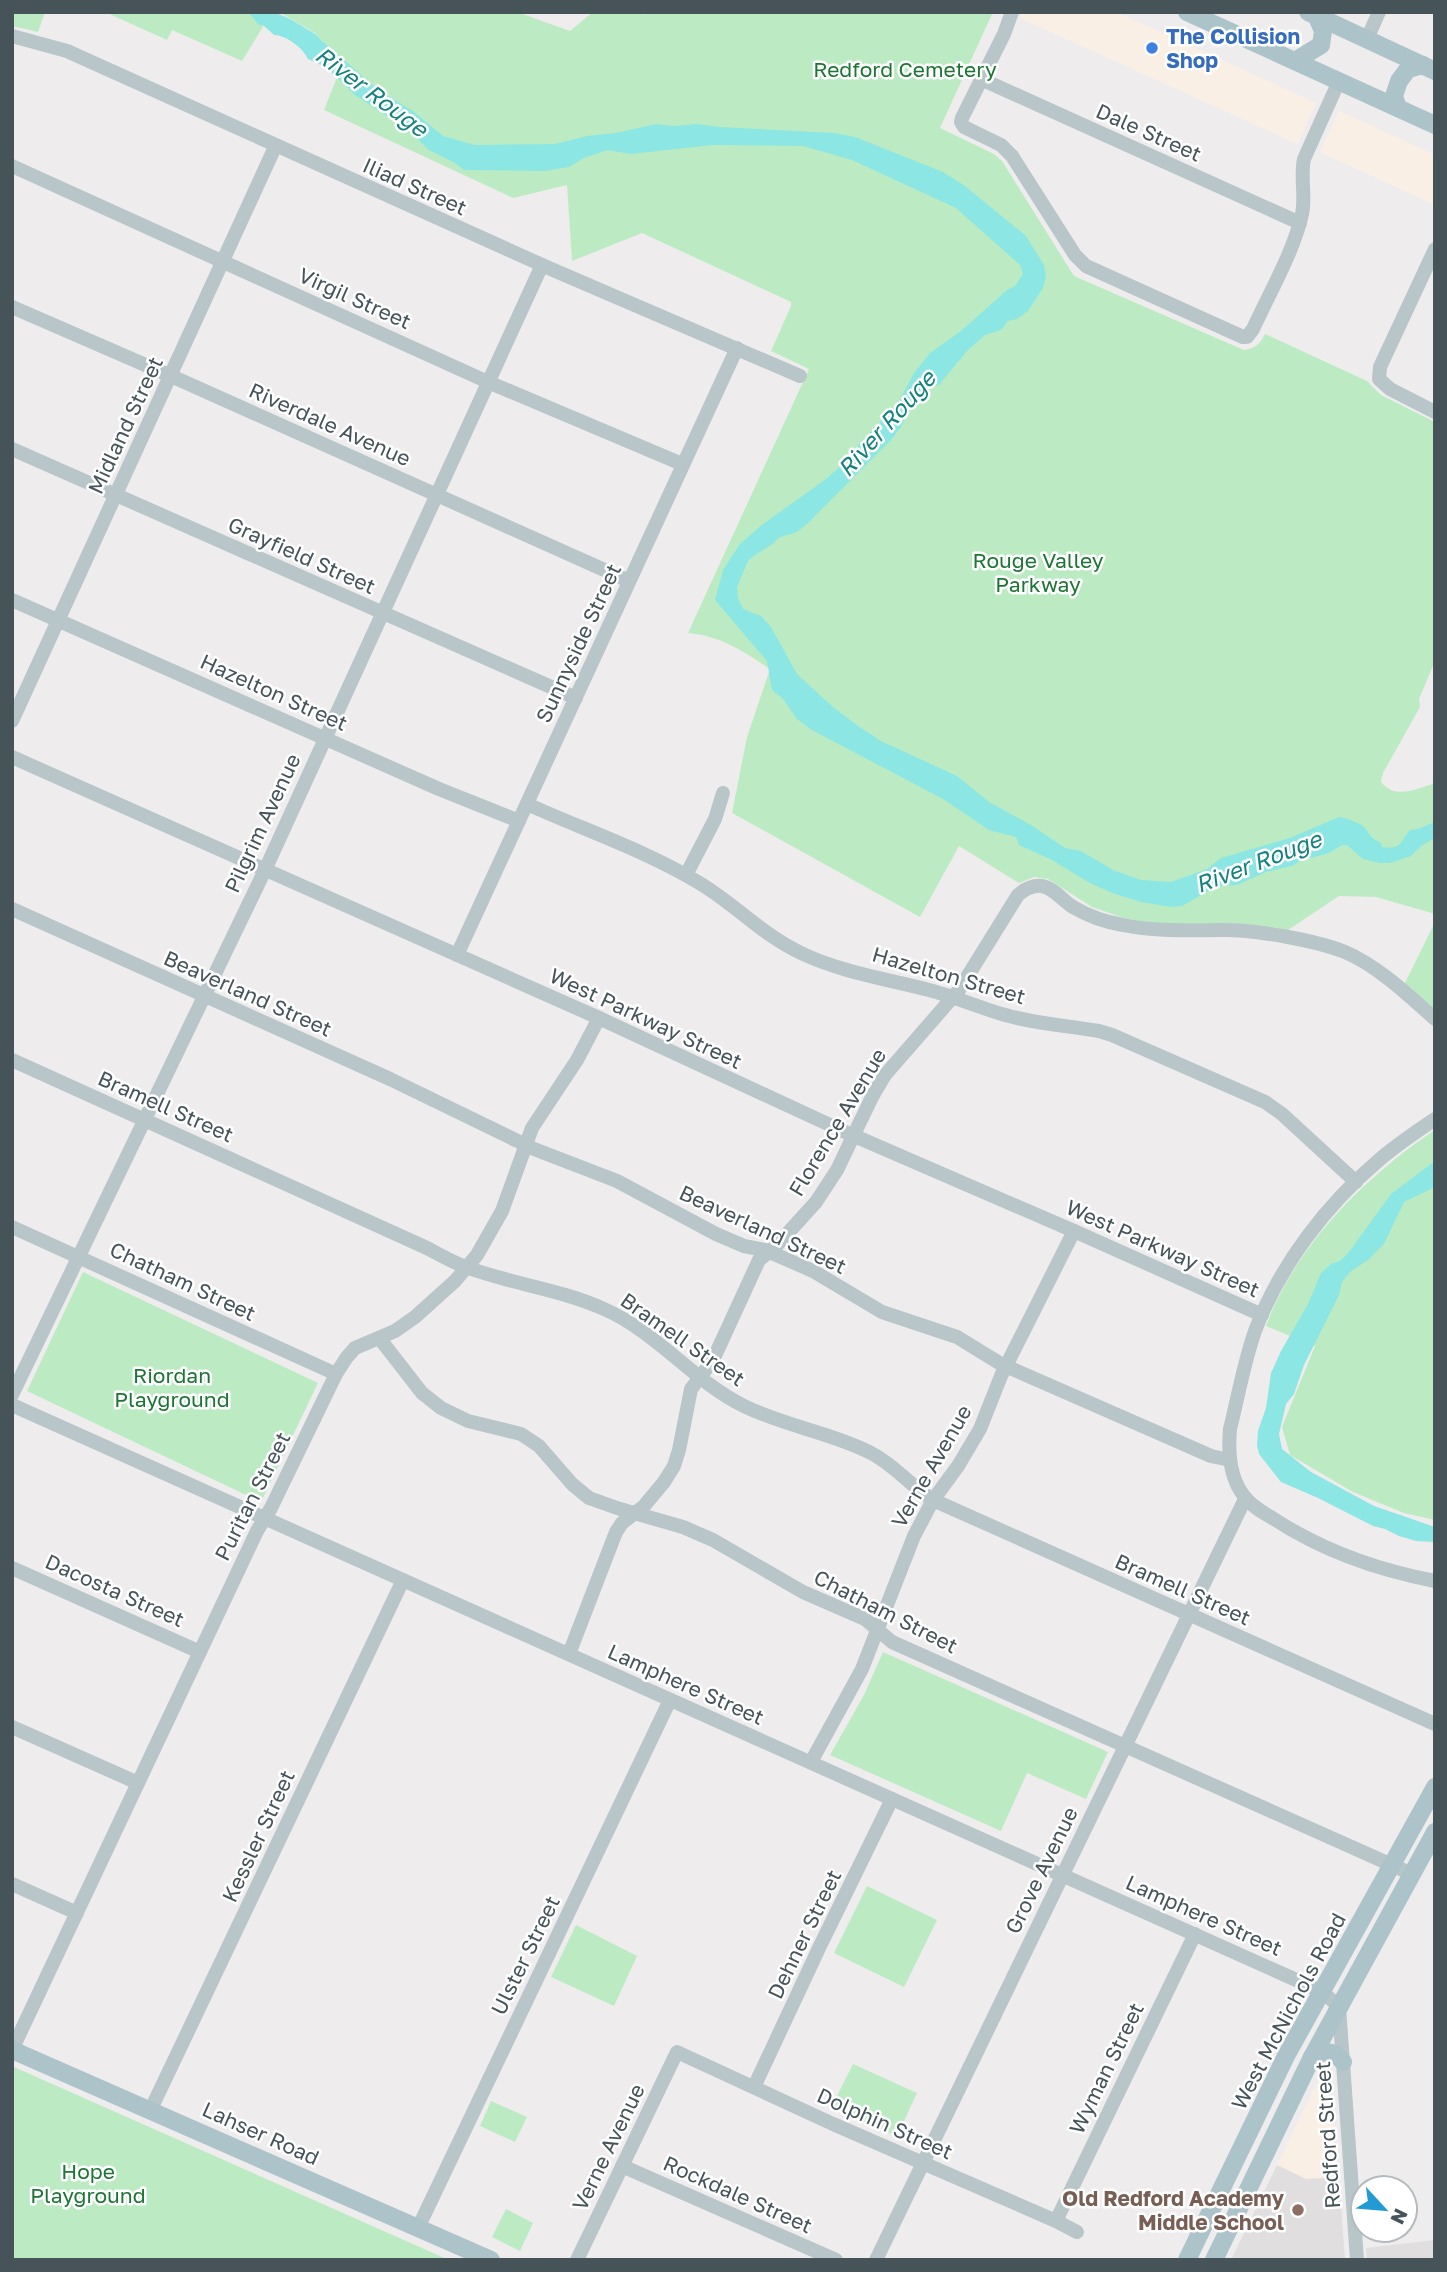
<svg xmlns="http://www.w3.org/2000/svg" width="1447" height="2272" font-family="'Golos Text',sans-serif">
<rect width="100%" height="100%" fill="#efeced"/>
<g fill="#faefe5">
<path d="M 1023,12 L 1116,12 L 1316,103 L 1298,144 L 1020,18 Z"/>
<path d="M 1339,111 L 1435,155 L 1435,205 L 1320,152 Z"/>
<path d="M 1321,2074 L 1329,2078 L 1339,2177 L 1306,2179 L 1277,2165 Z"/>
</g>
<g fill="#e0dede">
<path d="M 1277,2165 L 1306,2179 L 1339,2177 L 1345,2260 L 1231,2260 Z"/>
<path d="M 1435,2240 L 1435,2260 L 1367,2260 L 1366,2248 Z"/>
</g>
<g fill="#bcebc3">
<path d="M 12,12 L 45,12 L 38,32 L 12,26 Z"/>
<path d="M 105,12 L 272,12 L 242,61 L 172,30 L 167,40 Z"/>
<path d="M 279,12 L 517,12 L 570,31 L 593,12 L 640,12 L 646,15 L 647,12 L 993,12 L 940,128 L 994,154 L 1002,161 L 1074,276 L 1244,350 C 1256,348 1260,344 1265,334 L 1367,381 L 1381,395 L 1435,422 L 1435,661 L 1419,699 L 1420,707 L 1383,773 L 1381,782 C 1395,800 1416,789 1435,783 L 1435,914 L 1376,897 L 1339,896 L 1288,930 L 1229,923 L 1163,925 L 1127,919 L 1092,907 L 1048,879 L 1034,877 L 1019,883 L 959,846 L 920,917 L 732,813 L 747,737 L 770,669 C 743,651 721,636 688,633 L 809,369 L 771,351 L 791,306 L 791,302 L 642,233 L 572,261 L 567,185 L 513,198 L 324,110 L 344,60 L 320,39 L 315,33 Z"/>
<path d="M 1435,922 L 1435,1010 L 1404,985 Z"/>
<path d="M 1435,1130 L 1435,1520 L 1404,1513 L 1353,1492 L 1290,1455 L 1282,1427 L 1315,1346 L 1266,1326 C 1296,1245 1365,1177 1435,1130 Z"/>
<path d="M 83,1272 L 318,1383 L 261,1502 L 27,1391 Z"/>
<path d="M 883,1652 L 1108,1752 L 1086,1799 L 1027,1773 L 1001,1831 L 830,1755 L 864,1695 Z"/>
<path d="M 867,1886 L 937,1920 L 904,1987 L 834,1953 Z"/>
<path d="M 576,1925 L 637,1956 L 614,2006 L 551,1977 Z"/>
<path d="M 853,2064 L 917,2093 L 897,2136 L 831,2108 Z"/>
<path d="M 14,2067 L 449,2260 L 12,2260 L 12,2071 Z"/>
<path d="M 491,2101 L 527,2117 L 515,2142 L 480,2126 Z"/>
<path d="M 506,2209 L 533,2223 L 520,2251 L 492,2237 Z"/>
</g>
<g fill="#8ce6e3">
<path d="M 248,12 C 274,12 280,12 302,26 C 309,31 315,32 320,39 L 376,88 L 414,112 L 443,136 L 475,145 L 555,144 L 587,136 L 616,133 L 656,124 L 673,126 L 696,124 L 720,127 L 834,133 L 855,137 L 943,172 L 965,186 L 1026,236 L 1044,265 L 1046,277 L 1043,288 L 1028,311 L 1017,319 L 1008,321 L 1001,330 L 985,335 L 967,351 L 939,385 L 923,389 L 913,404 L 901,427 L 891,440 L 808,523 L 797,532 L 778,538 L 773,544 L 755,555 L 748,561 L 737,587 L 738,598 L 743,609 L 761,616 L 771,627 L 797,674 L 833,707 L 858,726 L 881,741 L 957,776 L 989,802 L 1031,825 L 1065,848 L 1081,851 L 1113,870 L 1141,880 L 1171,882 L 1207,869 L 1221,858 L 1290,838 L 1339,817 C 1346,818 1357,822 1363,826 C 1371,834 1367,836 1381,843 L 1382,847 C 1403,850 1399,842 1410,830 L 1418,829 L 1435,822 L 1435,838 L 1421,846 L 1411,856 L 1390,863 L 1380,863 L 1363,859 L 1347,845 L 1342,845 L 1329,853 L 1300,861 L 1292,866 L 1266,872 L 1237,885 L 1217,886 L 1182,906 L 1171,907 L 1141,902 L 1112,893 L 1088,882 L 1052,860 L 1019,845 L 1016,837 L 989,830 L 943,799 L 810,729 L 797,719 L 783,699 L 772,690 L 767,661 L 715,600 L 723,570 L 740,544 L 763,524 L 826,479 L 845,462 L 860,443 L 898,403 L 914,373 L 930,353 L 961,331 L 1007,290 L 1015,286 L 1023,274 L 1020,265 L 956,208 L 852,160 L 803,146 L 713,145 L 631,154 L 607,150 L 584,158 L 569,167 L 545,171 L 464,170 L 455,163 L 429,150 L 407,129 L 355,95 L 327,68 L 308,59 C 303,48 286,35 274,35 L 263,25 L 259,25 Z"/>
<path d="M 1435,1161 L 1435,1187 L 1404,1202 L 1384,1244 L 1368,1260 L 1350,1272 L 1342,1282 L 1339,1295 L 1304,1365 L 1294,1394 L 1286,1404 L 1279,1434 L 1282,1449 L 1311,1472 L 1374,1506 L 1435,1527 L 1435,1542 L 1416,1541 L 1399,1536 L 1385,1529 L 1373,1526 L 1318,1498 L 1281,1482 L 1259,1454 L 1257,1446 L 1258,1431 L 1266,1408 L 1271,1373 L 1281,1351 L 1308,1304 L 1321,1273 L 1331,1264 L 1340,1261 L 1349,1252 L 1391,1194 Z"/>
</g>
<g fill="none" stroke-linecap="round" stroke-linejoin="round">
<g stroke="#b8c5c9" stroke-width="14">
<path d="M 1012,12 L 1004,34 L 962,118 L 961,122 L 964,127 L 1001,145 L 1012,156 L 1075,255 L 1086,266 L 1243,337 L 1247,337 L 1253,329 C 1269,294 1294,251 1302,214 C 1306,196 1300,178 1304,159 L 1339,81"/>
<path d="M 12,36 L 67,51 L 551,269 L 800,376"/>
<path d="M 1367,39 L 1379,12"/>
<path d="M 981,79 L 1300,223"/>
<path d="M 12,166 L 488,382 L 682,464"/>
<path d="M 1435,249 L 1380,367 L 1379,379 L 1390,389 L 1435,412"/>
<path d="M 12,307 L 180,380 L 629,581"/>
<path d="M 12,449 L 576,698"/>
<path d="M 12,600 L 439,789 L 519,821"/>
<path d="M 12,721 L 275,147"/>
<path d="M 12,757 L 599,1018 L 843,1131 L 1074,1231 L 1262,1315"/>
<path d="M 527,804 C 582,829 644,850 696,881 C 733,902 762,935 801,953 C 840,972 887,979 929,990 C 956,997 982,1009 1009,1016 C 1038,1024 1069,1026 1099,1031 L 1112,1035 L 1265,1102 L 1282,1114 L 1356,1182"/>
<path d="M 686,875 L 715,819 L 723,793"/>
<path d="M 12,909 L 390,1079 L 534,1149 L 617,1181 L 716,1234 L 744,1246 L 765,1250 L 813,1271 L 882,1312 L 957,1337 L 1001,1364 L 1211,1456 L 1230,1460"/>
<path d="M 457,955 L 737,348"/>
<path d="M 12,1060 L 427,1248 C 440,1255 452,1262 466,1267 C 511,1284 560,1289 604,1309 C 657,1332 693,1381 744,1406 C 784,1426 829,1432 869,1452 C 894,1464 910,1486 933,1500 L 1435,1724"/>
<path d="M 1435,1119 C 1416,1132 1396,1145 1379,1160 C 1326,1205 1280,1265 1255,1331 C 1244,1362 1238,1397 1230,1429 C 1228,1452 1229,1477 1244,1496 C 1251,1506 1264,1513 1274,1519 C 1323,1551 1377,1570 1435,1581"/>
<path d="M 12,1227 L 336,1374"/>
<path d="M 380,1339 L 422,1393 L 441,1408 L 468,1421 L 521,1434 L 539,1446 L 572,1484 L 589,1498 L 620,1509 L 683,1527 L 713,1540 L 803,1592 L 865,1619 L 892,1642 L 1412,1874"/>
<path d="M 12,1395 L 265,870 L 542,265"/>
<path d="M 12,1405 L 1323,1992 L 1339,2007 L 1357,2260"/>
<path d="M 12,1568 L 200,1652"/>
<path d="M 569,1654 L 616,1532 L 622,1523 L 644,1506 L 664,1482 L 674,1466 L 679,1450 L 691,1389 L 713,1360 L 759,1260 L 777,1245 L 816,1202 L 837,1170 L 872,1097 L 885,1075 L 959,990 L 1018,895 C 1025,889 1033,885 1042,886 C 1054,888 1063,901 1073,907 C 1088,916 1105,922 1123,925 C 1157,932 1189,930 1224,930 C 1256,930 1315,940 1345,952 C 1378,966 1408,995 1435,1019"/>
<path d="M 12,1727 L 138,1783"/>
<path d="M 811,1762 L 862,1669 L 914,1536 L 933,1500 L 958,1466 L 980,1429 L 1001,1376 L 1074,1231"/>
<path d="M 12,1884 L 77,1913"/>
<path d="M 12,2050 L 257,1531 L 271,1508 L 336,1374 L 347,1357 L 355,1348 L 395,1331 L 415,1317 L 455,1281 L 477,1255 L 502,1211 L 532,1128 L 577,1060 L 599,1018"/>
<path d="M 754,2087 L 820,1946 L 892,1799"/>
<path d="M 151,2109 L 403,1580"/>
<path d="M 622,2166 L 836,2260"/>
<path d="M 1056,2221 L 1195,1934"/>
<path d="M 418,2228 L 670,1700"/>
<path d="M 577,2260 L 677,2052 L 833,2124 L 1056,2221 L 1077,2232"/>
<path d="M 876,2260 L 1245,1499"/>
</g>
<g stroke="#adc3ca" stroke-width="18">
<path d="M 1187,12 L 1435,125"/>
<path d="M 1308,12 L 1435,71"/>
<path d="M 1295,61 L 1321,45 L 1323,31 L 1317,17"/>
<path d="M 1398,108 L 1394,96 L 1399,81 L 1408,69 L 1423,65"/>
<path d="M 12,2050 L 491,2260"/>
<path d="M 1312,2057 C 1324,2050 1334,2050 1343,2062"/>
<path d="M 1187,2260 L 1286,2056 L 1435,1787"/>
<path d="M 1214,2260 L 1312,2057 L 1435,1832"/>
</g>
</g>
<circle fill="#3f7fe0" stroke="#fff" stroke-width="2.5" cx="1152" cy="48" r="7"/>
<circle fill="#8d6e63" stroke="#fff" stroke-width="2.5" cx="1298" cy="2210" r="7"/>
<g text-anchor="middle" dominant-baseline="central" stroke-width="5" stroke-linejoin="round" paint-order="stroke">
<g font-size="21" font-weight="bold" fill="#366cbe" stroke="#fff" text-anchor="start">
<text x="1166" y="36">The Collision<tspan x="1166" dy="24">Shop</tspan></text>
</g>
<g font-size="21" fill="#1c7533" stroke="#fff">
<text x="905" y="69">Redford Cemetery</text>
<text x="1038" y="560">Rouge Valley<tspan x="1038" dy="24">Parkway</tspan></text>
<text x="172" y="1375">Riordan<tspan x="172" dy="24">Playground</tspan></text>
<text x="88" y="2171">Hope<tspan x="88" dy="24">Playground</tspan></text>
</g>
<g font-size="21" fill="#465459" stroke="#fff">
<text transform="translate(1149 132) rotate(24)">Dale Street</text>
<text transform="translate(415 186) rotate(24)">Iliad Street</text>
<text transform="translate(355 298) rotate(24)">Virgil Street</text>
<text transform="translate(330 424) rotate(24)">Riverdale Avenue</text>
<text transform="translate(125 425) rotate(-65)">Midland Street</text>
<text transform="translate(302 555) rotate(24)">Grayfield Street</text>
<text transform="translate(578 643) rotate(-65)">Sunnyside Street</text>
<text transform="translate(274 692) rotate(24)">Hazelton Street</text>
<text transform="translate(262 823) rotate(-65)">Pilgrim Avenue</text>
<text transform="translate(949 975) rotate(16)">Hazelton Street</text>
<text transform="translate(248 993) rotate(24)">Beaverland Street</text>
<text transform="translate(646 1018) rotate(25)">West Parkway Street</text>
<text transform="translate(166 1106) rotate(24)">Bramell Street</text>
<text transform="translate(837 1122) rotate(-59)">Florence Avenue</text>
<text transform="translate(763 1229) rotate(25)">Beaverland Street</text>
<text transform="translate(1163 1248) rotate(24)">West Parkway Street</text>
<text transform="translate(183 1281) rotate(25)">Chatham Street</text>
<text transform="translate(683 1339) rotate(35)">Bramell Street</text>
<text transform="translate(931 1466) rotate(-60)">Verne Avenue</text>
<text transform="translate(252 1496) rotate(-63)">Puritan Street</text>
<text transform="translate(1183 1589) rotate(24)">Bramell Street</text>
<text transform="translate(115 1590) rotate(24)">Dacosta Street</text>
<text transform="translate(886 1611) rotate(27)">Chatham Street</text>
<text transform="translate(686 1684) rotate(24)">Lamphere Street</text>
<text transform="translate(258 1836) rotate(-65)">Kessler Street</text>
<text transform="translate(1041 1870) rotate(-64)">Grove Avenue</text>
<text transform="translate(1204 1915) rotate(24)">Lamphere Street</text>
<text transform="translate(804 1934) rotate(-64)">Dehner Street</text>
<text transform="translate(525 1955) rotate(-64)">Ulster Street</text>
<text transform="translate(1288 2011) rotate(-62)">West McNichols Road</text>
<text transform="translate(1106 2068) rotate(-64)">Wyman Street</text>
<text transform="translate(885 2123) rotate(24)">Dolphin Street</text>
<text transform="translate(261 2133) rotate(24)">Lahser Road</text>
<text transform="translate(1327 2135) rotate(-94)">Redford Street</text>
<text transform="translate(608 2147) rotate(-64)">Verne Avenue</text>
<text transform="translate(738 2194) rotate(24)">Rockdale Street</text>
</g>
<g font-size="21" font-weight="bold" fill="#785e54" stroke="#fff" text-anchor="end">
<text x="1284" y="2198">Old Redford Academy<tspan x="1284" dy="24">Middle School</tspan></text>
</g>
<g font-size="23" font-style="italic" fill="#13827e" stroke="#fff">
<text transform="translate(372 91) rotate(37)">River Rouge</text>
<text transform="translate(886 423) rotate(-48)">River Rouge</text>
<text transform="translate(1258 861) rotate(-21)">River Rouge</text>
</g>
</g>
<rect width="1447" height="2272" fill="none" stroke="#465459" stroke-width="28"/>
<g transform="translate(1384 2209) rotate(116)"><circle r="33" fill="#ffffff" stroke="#b5bbbd" stroke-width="2"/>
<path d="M0-5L12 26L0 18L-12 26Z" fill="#239ad3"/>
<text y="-10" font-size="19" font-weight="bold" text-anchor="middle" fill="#465459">N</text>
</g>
</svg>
